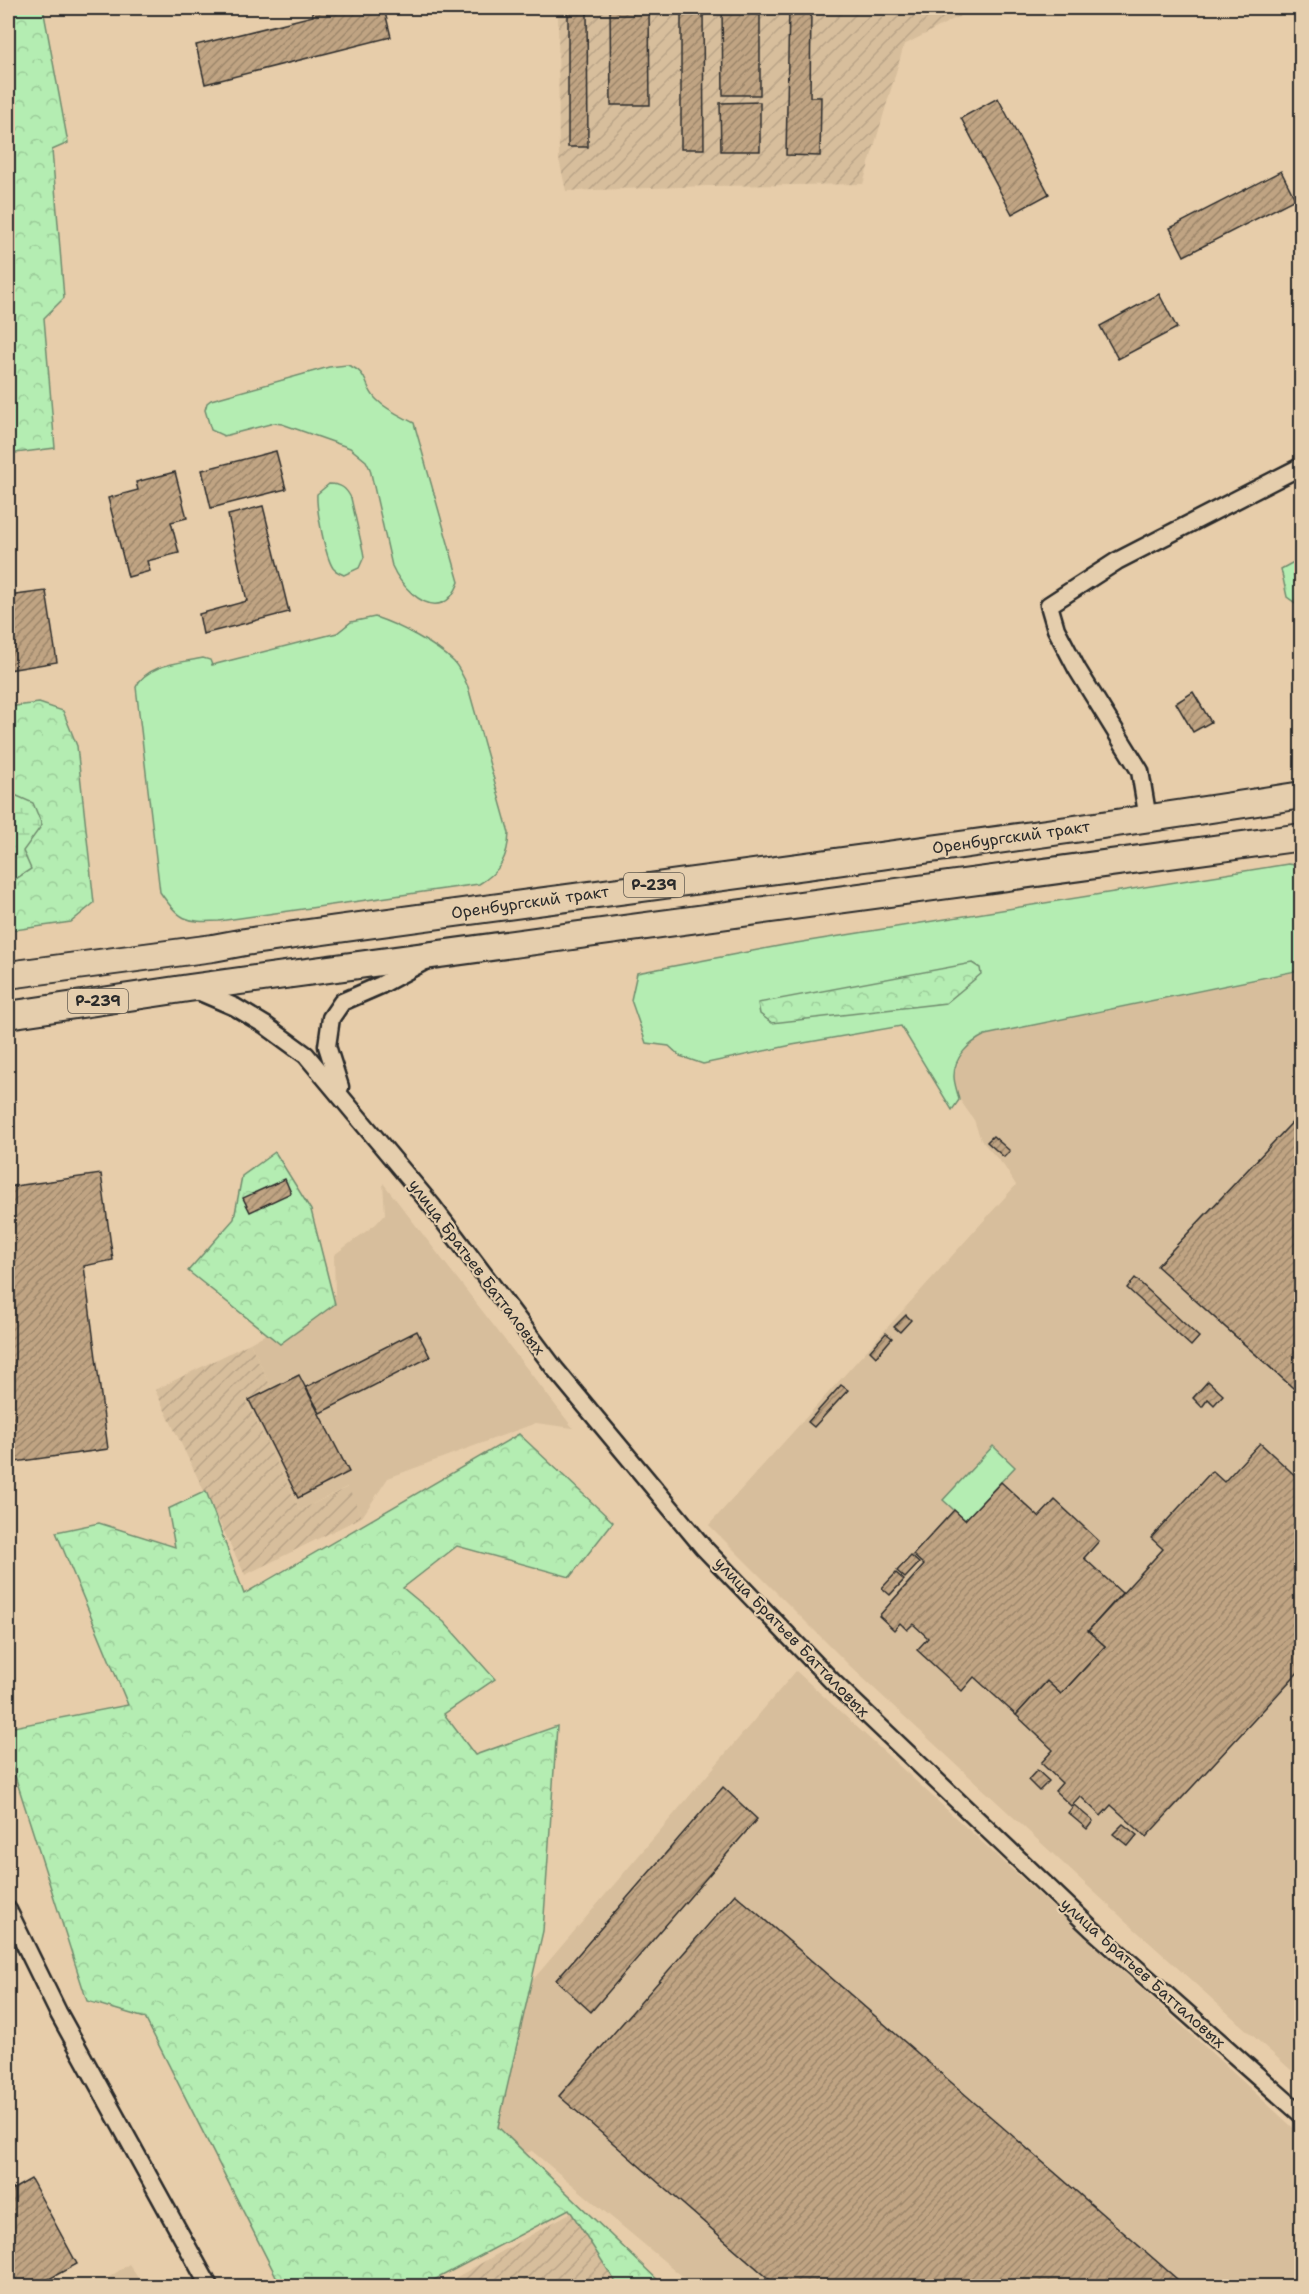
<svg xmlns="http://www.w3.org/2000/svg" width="1309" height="2294" font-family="'Shantell Sans',sans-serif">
<defs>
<pattern id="industrial-furrows" width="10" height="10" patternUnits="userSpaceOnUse" patternTransform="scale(1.5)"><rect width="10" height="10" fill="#d7be9c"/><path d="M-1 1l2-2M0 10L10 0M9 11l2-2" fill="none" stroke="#b9a387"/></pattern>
<pattern id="forest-crowns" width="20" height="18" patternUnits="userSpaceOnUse" patternTransform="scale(1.5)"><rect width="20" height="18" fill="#b4edb2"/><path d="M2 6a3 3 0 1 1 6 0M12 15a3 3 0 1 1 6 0" fill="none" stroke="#9bcb99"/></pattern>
<pattern id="wetland-marsh" width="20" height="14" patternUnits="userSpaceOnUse" patternTransform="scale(1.5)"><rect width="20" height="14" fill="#b4edb2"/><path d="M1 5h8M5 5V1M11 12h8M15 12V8" fill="none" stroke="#9bcb99"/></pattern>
<pattern id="building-hatch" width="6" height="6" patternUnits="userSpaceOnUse" patternTransform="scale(1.5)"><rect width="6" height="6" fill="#c0a483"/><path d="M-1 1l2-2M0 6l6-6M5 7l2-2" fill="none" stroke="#9c866b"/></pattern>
</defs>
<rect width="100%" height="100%" fill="#e7cdaa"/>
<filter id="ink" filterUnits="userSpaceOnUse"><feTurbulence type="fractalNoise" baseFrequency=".0167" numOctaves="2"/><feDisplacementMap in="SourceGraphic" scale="12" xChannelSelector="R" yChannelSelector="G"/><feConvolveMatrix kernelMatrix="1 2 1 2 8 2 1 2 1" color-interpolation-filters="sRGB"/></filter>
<g filter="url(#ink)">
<g fill="#d7be9c">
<path d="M 1301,971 L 1301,2079 L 1131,1926 L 851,1667 L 709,1525 L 1016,1185 L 1004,1166 L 981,1140 L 974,1120 L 960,1100 L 954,1076 L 961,1054 L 973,1041 L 985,1035 Z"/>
<path d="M 383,1183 L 573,1428 L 536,1423 L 388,1478 L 362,1517 L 347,1487 L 300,1510 L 246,1399 L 271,1387 L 250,1343 L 335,1295 L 334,1255 L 376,1224 L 385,1214 Z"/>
<path d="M 796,1671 L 1301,2135 L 1301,2286 L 694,2286 L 532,2151 L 508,2158 L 439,2090 Z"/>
<path d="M 129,2264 L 143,2286 L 96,2286 Z"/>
</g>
<g fill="url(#industrial-furrows)">
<path d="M 558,8 L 975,8 L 904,45 L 863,184 L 708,186 L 566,191 L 559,159 Z"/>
<path d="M 250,1343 L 271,1387 L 246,1400 L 300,1510 L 348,1487 L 362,1517 L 245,1575 L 155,1390 Z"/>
<path d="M 577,2209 L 623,2286 L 441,2286 Z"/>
</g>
<g fill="#b4edb2" stroke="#708c6e" stroke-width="1.5">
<path d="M 347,365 C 370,372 363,387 377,400 C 387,410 401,416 414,423 L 459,582 C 456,590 451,600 442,603 C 421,610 399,582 392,566 L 370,469 L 366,461 L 350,448 L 282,424 L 274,423 L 224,436 L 211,430 L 205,410 L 207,403 L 211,400 L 329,367 Z"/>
<path d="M 329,484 C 341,484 346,488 351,498 L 363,551 L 364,557 L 359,568 L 344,575 C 340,573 336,572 333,568 C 325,556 316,508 317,494 Z"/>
<path d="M 375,617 C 399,625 436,644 454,662 C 460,669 464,678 468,687 L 509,833 C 508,857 500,872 479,884 L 219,921 C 186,923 179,920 160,892 L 136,687 C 147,664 180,663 203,658 L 210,660 L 212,665 L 337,633 L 351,622 Z"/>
<path d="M 1288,864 L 1301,866 L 1301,970 L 985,1035 C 969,1043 954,1057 954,1076 C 954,1084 958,1093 959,1100 L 952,1110 L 901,1026 L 792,1045 L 703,1064 L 680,1056 L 669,1046 L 646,1043 L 631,1000 L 637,973 L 784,945 Z"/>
<path d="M 993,1446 L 1015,1467 L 965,1520 L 943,1500 Z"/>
</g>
<g fill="url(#forest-crowns)" stroke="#708c6e" stroke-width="1.5">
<path d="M 8,8 L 43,8 L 68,143 L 52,150 L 64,298 L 44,318 L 55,448 L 8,454 Z"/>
<path d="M 1301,558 L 1301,607 L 1287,597 L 1281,569 Z"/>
<path d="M 39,703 L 63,711 L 77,746 L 94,903 L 71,922 L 8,931 L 8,707 Z"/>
<path d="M 972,963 L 980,968 L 981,974 L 946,1003 L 772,1023 L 760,1014 L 758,1003 Z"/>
<path d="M 275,1152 L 311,1210 L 335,1304 L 280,1344 L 188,1271 L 234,1219 L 242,1176 Z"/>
<path d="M 519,1434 L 613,1522 L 570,1577 L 457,1546 L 403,1588 L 444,1622 L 495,1679 L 444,1714 L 475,1755 L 557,1726 L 543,1931 L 498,2127 L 664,2286 L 618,2286 L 569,2209 L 423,2286 L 281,2286 L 145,2018 L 87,2001 L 8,1754 L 8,1728 L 128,1705 L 56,1532 L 99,1523 L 175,1547 L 168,1509 L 206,1491 L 244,1594 Z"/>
</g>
<path fill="url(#wetland-marsh)" stroke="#708c6e" stroke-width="1.5" d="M 8,792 L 33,803 L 42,825 L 23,851 L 31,869 L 8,884 Z"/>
<g fill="url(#building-hatch)" stroke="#2b2b2b" stroke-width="1.5">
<path d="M 311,8 L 384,8 L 391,37 L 205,84 L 196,45 L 313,16 Z"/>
<path d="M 568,8 L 587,8 L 588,147 L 568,147 Z"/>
<path d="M 610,8 L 649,8 L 650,105 L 611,105 Z"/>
<path d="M 681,8 L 703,8 L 704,149 L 681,149 Z"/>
<path d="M 722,8 L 760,8 L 760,95 L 723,95 Z"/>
<path d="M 789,8 L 811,8 L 810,97 L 821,97 L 820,156 L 786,155 Z"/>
<path d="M 998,98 L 1049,194 L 1012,214 L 961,118 Z"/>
<path d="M 760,102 L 760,151 L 721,151 L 720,103 Z"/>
<path d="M 1281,171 L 1295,199 L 1184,256 L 1170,228 Z"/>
<path d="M 1159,294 L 1177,328 L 1118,359 L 1100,326 Z"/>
<path d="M 276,451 L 286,489 L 211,508 L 202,470 Z"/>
<path d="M 175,472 L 187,518 L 171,522 L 179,553 L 147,561 L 150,571 L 128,577 L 108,498 L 138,490 L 136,482 Z"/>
<path d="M 263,506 L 289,612 L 203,634 L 199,614 L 247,601 L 228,515 Z"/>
<path d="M 46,591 L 57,662 L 8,670 L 8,596 Z"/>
<path d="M 1193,692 L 1211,722 L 1193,732 L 1176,703 Z"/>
<path d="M 1302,1112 L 1302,1396 L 1157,1266 Z"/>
<path d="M 993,1136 L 1010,1151 L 1004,1157 L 987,1142 Z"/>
<path d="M 101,1174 L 113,1260 L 84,1266 L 108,1449 L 8,1463 L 8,1187 Z"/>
<path d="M 285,1179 L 291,1193 L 250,1212 L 243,1198 Z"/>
<path d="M 1135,1278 L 1199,1337 L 1191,1346 L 1127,1288 Z"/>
<path d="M 906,1315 L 911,1320 L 900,1332 L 894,1327 Z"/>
<path d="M 417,1331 L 430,1357 L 320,1413 L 306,1387 Z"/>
<path d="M 886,1333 L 892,1338 L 876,1357 L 870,1351 Z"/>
<path d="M 299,1375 L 349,1472 L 298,1498 L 249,1400 Z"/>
<path d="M 1208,1381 L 1223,1395 L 1214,1405 L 1208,1399 L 1202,1407 L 1193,1398 Z"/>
<path d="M 841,1385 L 848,1390 L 814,1427 L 808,1422 Z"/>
<path d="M 1260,1443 L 1302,1482 L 1302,1668 L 1146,1837 L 1111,1805 L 1101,1816 L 1080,1796 L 1071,1806 L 1055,1791 L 1062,1783 L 1041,1763 L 1053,1750 L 1016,1715 L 1047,1681 L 1061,1694 L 1105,1646 L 1088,1631 L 1163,1549 L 1151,1538 L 1212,1471 L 1224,1482 Z"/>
<path d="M 1001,1482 L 1039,1517 L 1055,1500 L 1099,1541 L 1084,1558 L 1122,1593 L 1088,1631 L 1105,1646 L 1061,1694 L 1047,1681 L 1016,1715 L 974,1677 L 962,1691 L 917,1650 L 928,1638 L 913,1624 L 907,1630 L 900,1623 L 894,1630 L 879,1616 L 924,1565 L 913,1555 L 954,1510 L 965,1520 Z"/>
<path d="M 911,1556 L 919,1563 L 905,1578 L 897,1571 Z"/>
<path d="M 896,1573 L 904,1580 L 890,1595 L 882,1588 Z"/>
<path d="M 1037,1770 L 1049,1781 L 1039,1791 L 1028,1780 Z"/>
<path d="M 723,1787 L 757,1819 L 591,2012 L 556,1980 Z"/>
<path d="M 1074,1805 L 1093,1821 L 1087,1829 L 1068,1813 Z"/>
<path d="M 1123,1824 L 1137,1835 L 1128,1846 L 1113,1834 Z"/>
<path d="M 735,1894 L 1185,2286 L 777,2286 L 559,2096 Z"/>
<path d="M 31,2179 L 77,2264 L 36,2286 L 8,2286 L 8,2192 Z"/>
</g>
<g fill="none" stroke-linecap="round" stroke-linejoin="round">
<g stroke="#2b2b2b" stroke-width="21">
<g id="minor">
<path d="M 1148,819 L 1140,771 L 1077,669 L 1056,629 L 1049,605 L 1117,561 L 1302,466"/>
<path d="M 193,989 L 235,1007 L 265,1025 L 306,1055 L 433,1207 L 555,1369 L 703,1547 L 833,1682 L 1092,1929 L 1302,2115"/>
<path d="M 340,1087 L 327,1046 L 331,1018 L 342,1002 L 381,985 L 425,961"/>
<path d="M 8,1910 L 58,2012 L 209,2286"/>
</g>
</g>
<g stroke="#2b2b2b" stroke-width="30">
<g id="primary">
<path d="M 8,975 L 213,948 L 245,942 C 597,892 951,850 1302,795"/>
<path d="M 8,1015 L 189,988 L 1302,837"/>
</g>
</g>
<use href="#minor" stroke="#e5cead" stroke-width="16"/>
<use href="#primary" stroke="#e5cead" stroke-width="26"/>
</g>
</g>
<g text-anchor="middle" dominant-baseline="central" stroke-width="4.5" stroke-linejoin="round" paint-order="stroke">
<g fill="#e5cead" stroke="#635c52" stroke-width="1.5">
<rect x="624" y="873" width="60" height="24" rx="4.5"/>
<rect x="68" y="989" width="60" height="24" rx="4.5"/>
</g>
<g font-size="15" font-weight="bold" fill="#2b2b2b">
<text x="654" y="885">Р-239</text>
<text x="98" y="1001">Р-239</text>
</g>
<g font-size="16" fill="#2b2b2b" stroke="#e5cead">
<text transform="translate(1011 837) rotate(-8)">Оренбургский тракт</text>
<text transform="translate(530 902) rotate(-8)">Оренбургский тракт</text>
<text transform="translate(477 1267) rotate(53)">улица Братьев Батталовых</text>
<text transform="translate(792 1637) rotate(46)">улица Братьев Батталовых</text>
<text transform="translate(1143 1973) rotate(42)">улица Братьев Батталовых</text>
</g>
</g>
<rect width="1309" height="2294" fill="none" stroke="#e5cead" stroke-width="30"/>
<rect x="15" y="15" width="1279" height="2264" fill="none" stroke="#2b2b2b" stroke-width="2" filter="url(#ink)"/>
</svg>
